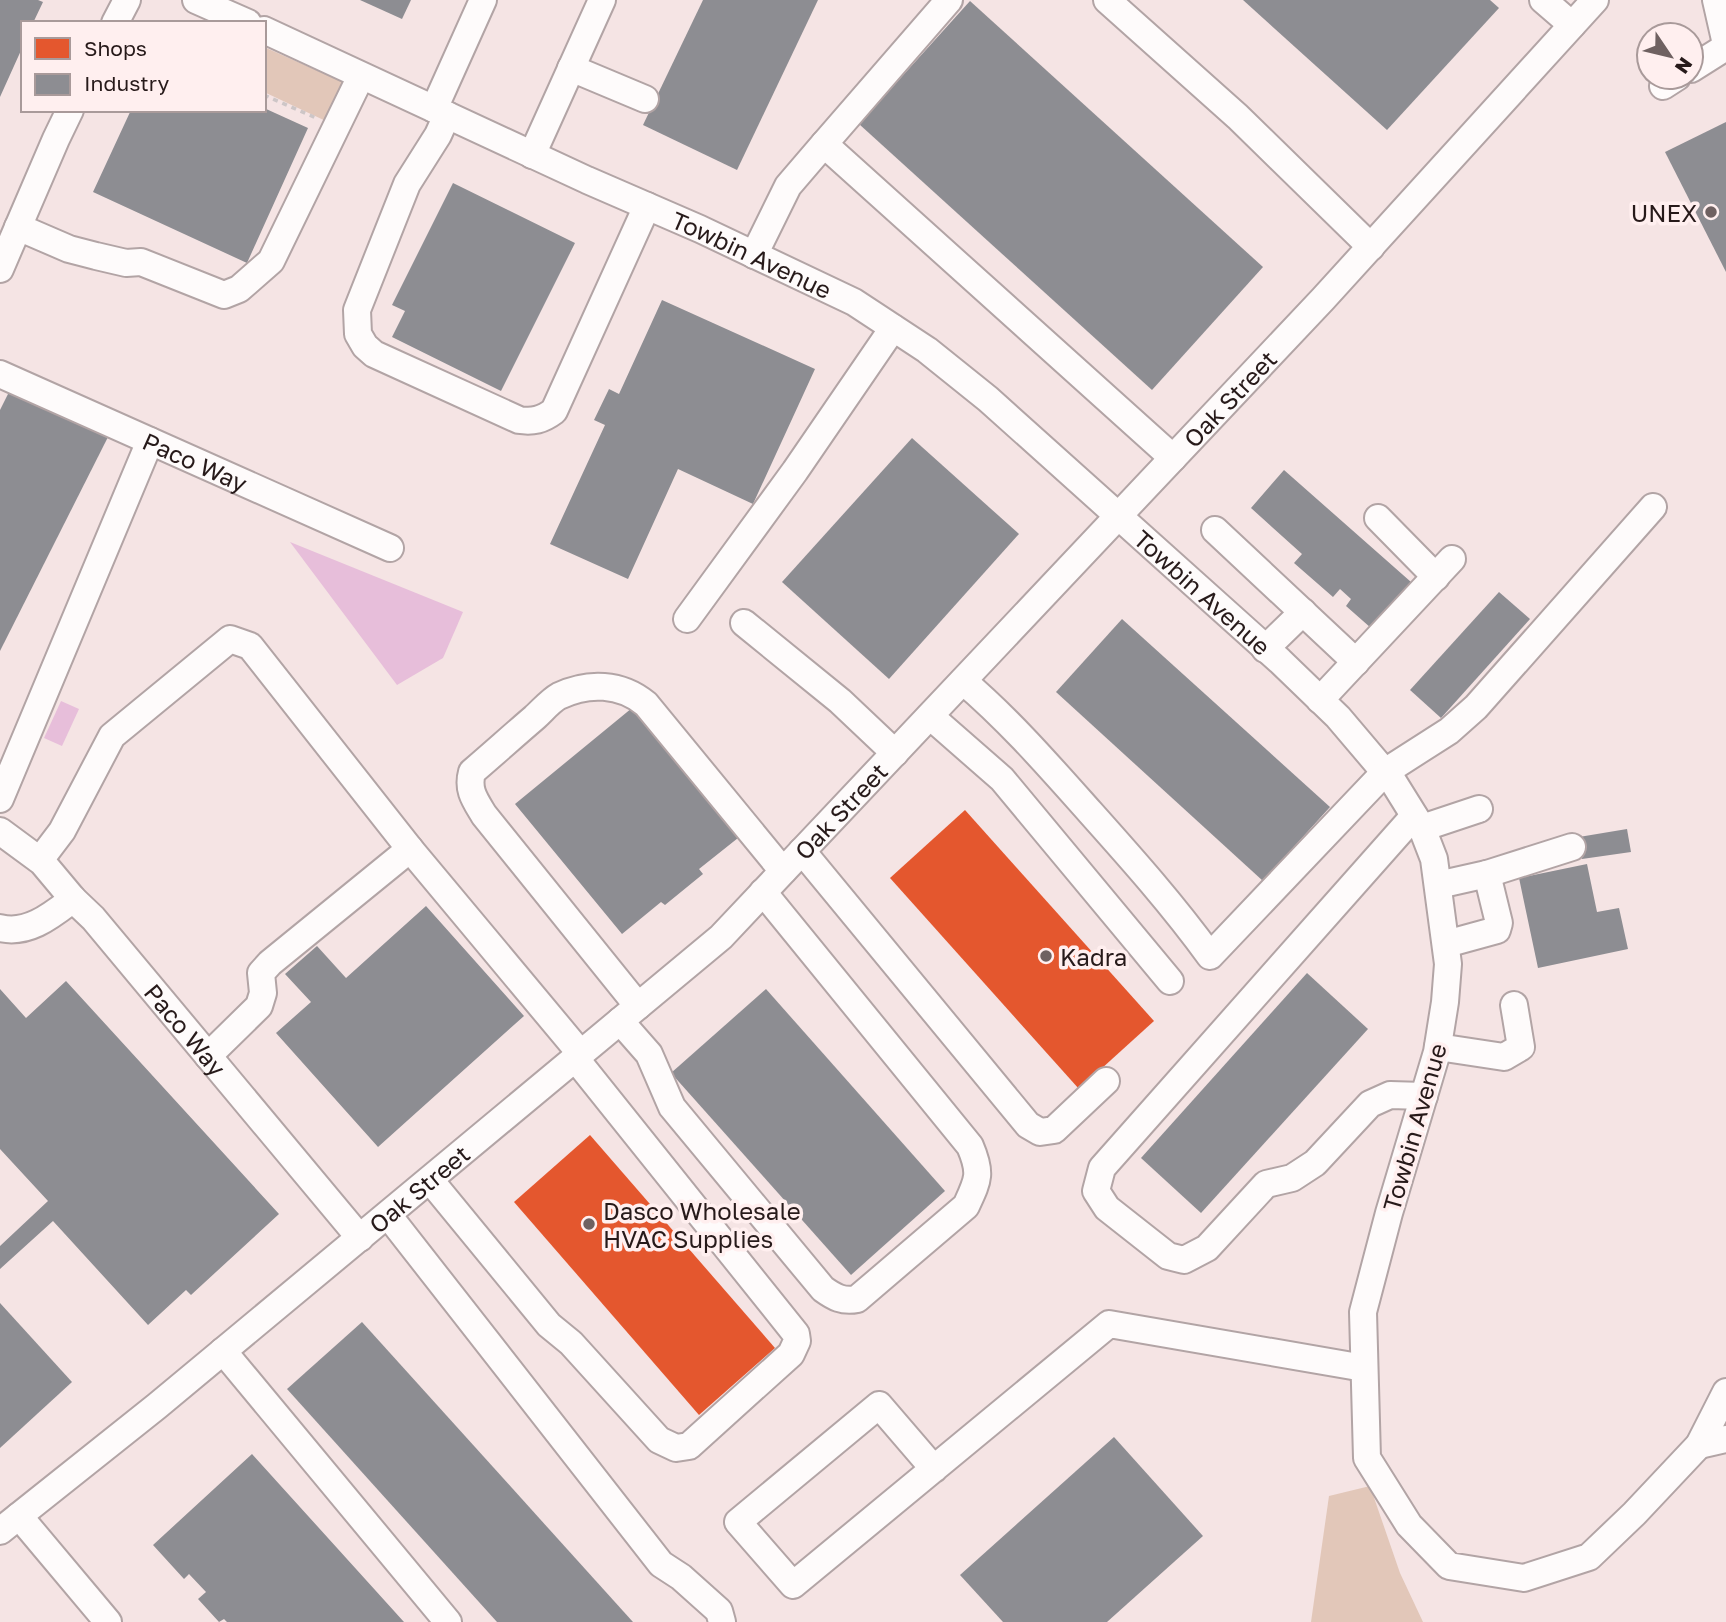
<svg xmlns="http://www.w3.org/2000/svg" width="1726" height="1622" font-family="'Golos Text',sans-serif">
<rect width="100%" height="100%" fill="#f5e4e4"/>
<g fill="#e2c7b9">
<path d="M 264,47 L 345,83 L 330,123 L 264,92 Z"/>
<path d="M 1370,1486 L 1400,1573 L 1423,1622 L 1311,1622 L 1329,1496 Z"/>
</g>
<g fill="#e7beda">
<path d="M 290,542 L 463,612 L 443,658 L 397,685 Z"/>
<path d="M 61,701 L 79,709 L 62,746 L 44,738 Z"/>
</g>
<g fill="#e4572e">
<path d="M 965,810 L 1154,1021 L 1079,1089 L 890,878 Z"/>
<path d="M 590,1135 L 775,1348 L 699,1415 L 514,1202 Z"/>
</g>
<g fill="#8d8d92">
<path d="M 0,0 L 38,0 L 43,2 L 33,23 L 23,23 L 23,46 L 0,97 Z"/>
<path d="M 360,0 L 411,0 L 402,19 Z"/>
<path d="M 703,0 L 818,0 L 737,170 L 643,125 Z"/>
<path d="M 1243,0 L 1490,0 L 1499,8 L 1387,130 Z"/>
<path d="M 970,1 L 1263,267 L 1152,390 L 859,124 Z"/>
<path d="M 264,108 L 308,128 L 247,263 L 93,192 L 131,110 L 264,110 Z"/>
<path d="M 1726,122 L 1726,272 L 1665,152 Z"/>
<path d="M 453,183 L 575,243 L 501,391 L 392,337 L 405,311 L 392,305 Z"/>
<path d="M 662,300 L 815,369 L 753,504 L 678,469 L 628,579 L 550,544 L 605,425 L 594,420 L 609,389 L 619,394 Z"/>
<path d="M 11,388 L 108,437 L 0,651 L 0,410 Z"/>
<path d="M 912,438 L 1019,534 L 889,679 L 782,582 Z"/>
<path d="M 1284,470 L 1411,582 L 1371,628 L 1346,606 L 1351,599 L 1340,589 L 1333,597 L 1294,563 L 1302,554 L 1251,508 Z"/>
<path d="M 1499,592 L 1530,619 L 1441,718 L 1410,690 Z"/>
<path d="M 1122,619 L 1330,807 L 1263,881 L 1056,692 Z"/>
<path d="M 632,708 L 738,838 L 699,869 L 703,874 L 665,905 L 661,902 L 622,934 L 515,804 Z"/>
<path d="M 1627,829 L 1631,852 L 1582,859 L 1579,837 Z"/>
<path d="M 1587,864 L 1597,912 L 1619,908 L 1628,949 L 1538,968 L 1519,878 Z"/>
<path d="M 426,906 L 524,1016 L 378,1147 L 276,1033 L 311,1002 L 285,974 L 317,946 L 346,978 Z"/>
<path d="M 1307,973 L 1368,1029 L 1201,1213 L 1141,1158 Z"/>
<path d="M 66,981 L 279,1214 L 191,1295 L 186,1290 L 148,1325 L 53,1221 L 0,1269 L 0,1246 L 48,1201 L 0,1149 L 0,989 L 26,1018 Z"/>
<path d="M 766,989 L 945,1191 L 851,1275 L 671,1073 Z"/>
<path d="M 0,1303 L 72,1382 L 0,1448 Z"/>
<path d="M 362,1322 L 633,1622 L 497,1622 L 287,1389 Z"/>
<path d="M 1114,1437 L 1203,1536 L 1107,1622 L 1003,1622 L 960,1575 Z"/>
<path d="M 252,1454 L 404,1622 L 227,1622 L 224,1619 L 219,1622 L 198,1599 L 206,1592 L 189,1574 L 184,1579 L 153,1545 Z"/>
</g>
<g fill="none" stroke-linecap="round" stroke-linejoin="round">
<g stroke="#b2a4a5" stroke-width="30">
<g id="minor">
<path d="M 196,0 L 248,23"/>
<path d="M 949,0 L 824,144 L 1173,458"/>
<path d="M 1107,0 L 1238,117 L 1371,247"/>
<path d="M 1543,0 L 1572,25"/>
<path d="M 1716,0 L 1726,44"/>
<path d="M 115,23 L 127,0"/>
<path id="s1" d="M 264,30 L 587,180 L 700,229 L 854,302 L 927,350 L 988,399 L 1280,661 L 1338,717 L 1394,783 L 1422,828 L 1434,859 L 1448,964 L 1445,1002 L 1437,1052 L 1389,1213 L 1363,1312 L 1367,1458 L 1409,1525 L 1449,1566 L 1524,1578 L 1589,1557 L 1634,1514 L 1699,1445 L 1726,1392"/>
<path d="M 571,68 L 645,99"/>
<path d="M 1691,69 L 1726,47"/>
<path d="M 1663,86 L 1677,77"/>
<path d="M 434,109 L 483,0"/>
<path d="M 447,115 L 438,135 L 407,184 L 357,310 L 358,334 L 365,346 L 374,354 L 519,420 C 533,422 542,420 554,411 L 647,206"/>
<path d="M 532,155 L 602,0"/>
<path d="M 18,227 L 69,249 L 96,256 L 126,263 L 141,262 L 224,295 L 239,289 L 271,261 L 361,76"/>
<path d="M 754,255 L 788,186 L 824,144"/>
<path d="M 0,269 L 56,139 L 70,110"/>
<path id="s2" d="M 0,374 L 390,548"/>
<path d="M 1378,518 L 1436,577"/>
<path d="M 1215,530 L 1356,662"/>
<path d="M 687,619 L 795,471 L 893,328"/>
<path d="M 744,623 L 840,701 L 895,753"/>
<path d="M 1265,649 L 1303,612"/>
<path d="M 963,681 C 1009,720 1049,766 1090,812 C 1132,859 1173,905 1210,956 L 1385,772 L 1449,731 L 1476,707 L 1653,507"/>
<path d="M 1320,700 L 1452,559"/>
<path d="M 930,716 L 1002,779 L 1170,981"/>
<path d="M 0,799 L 150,441"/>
<path d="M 1414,816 L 1102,1168 L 1096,1191 L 1107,1208 L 1168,1256 L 1184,1260 L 1207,1248 L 1266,1184 L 1292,1178 L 1315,1163 L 1370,1104 L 1390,1095 L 1424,1096"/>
<path d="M 1422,828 L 1479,809"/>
<path id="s3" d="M 0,831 L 42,862 L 73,899 L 93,918 L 360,1238"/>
<path d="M 802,851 L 1028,1125 L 1040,1132 L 1054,1130 L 1106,1081"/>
<path d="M 40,860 L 62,831 L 112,736 L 230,639 L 250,646 L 410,849 L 581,1054"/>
<path d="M 1438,885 L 1487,874 L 1572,847"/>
<path d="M 0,928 C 28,935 52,915 73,899"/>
<path d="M 1446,944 L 1497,930 L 1499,923 L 1487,874"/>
<path d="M 638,1006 L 484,815 C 475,800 467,790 472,772 C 493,754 513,736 534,718 C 542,711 550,701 559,696 C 588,682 621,683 646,704 L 783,871"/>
<path d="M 620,1021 L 649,1054 L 672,1107 L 823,1289 C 834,1297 843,1302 857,1299 L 966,1206 C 978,1180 982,1174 970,1146 L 763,892"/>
<path d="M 1438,1047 L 1504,1057 L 1521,1047 L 1514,1005"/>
<path d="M 208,1056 L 259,1006 L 263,993 L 261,973 L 270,963 L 410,849"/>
<path d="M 430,1180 L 549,1325 L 571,1343 L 659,1440 L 676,1448 L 689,1446 L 791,1354 L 797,1341 L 796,1334 L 575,1058"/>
<path d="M 388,1215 L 661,1564 L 681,1577 L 719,1611 L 722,1622"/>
<path d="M 223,1351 L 448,1622"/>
<path d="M 1699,1445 L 1726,1439"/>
<path d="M 934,1469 L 879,1405 L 738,1522 L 793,1585 L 1109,1324 L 1364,1368"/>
<path d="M 19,1516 L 108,1622"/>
<path id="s4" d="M 0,1531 L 157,1406 L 721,937 L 1323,299 L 1595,0"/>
</g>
</g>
<path stroke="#cdc6c7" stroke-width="3.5" stroke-dasharray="5 5" stroke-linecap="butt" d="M 264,95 L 316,118"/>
<use href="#minor" stroke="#fefbfb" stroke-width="26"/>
</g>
<g fill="#6f6161" stroke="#ffefef" stroke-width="2.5">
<circle cx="1711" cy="212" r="7"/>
<circle cx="1046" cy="956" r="7"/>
<circle cx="589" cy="1224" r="7"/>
</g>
<g text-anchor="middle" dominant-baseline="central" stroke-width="7" stroke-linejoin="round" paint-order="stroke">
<g font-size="24" fill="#271a1a" stroke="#ffefef" text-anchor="start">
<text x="1697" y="212" text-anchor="end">UNEX</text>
<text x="1060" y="956">Kadra</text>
<text x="603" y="1210">Dasco Wholesale<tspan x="603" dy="28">HVAC Supplies</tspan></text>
</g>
<g font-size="24" fill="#271a1a" stroke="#ffefef">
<text stroke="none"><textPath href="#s1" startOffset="537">Towbin Avenue</textPath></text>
<text stroke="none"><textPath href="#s4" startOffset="1675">Oak Street</textPath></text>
<text stroke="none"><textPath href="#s2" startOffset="214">Paco Way</textPath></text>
<text stroke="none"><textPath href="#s1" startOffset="1104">Towbin Avenue</textPath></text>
<text stroke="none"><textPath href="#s4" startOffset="1108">Oak Street</textPath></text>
<text stroke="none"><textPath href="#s3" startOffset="273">Paco Way</textPath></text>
<text transform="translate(1414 1127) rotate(-74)">Towbin Avenue</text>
<text stroke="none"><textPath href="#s4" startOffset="541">Oak Street</textPath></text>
</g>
</g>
<rect x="21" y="21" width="245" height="91" fill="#ffefef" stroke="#a99a9a" stroke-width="2"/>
<rect x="35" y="38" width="35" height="21" fill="#e4572e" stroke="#a99a9a" stroke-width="2"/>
<text x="84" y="56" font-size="21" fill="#271a1a">Shops</text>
<rect x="35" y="74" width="35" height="21" fill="#8d8d92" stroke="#a99a9a" stroke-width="2"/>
<text x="84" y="91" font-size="21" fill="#271a1a">Industry</text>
<g transform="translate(1670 56) rotate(125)"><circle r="33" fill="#ffefef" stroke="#a99a9a" stroke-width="2"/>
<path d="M0-5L12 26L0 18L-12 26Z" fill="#6f6161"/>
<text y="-10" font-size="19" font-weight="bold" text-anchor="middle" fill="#271a1a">N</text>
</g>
</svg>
